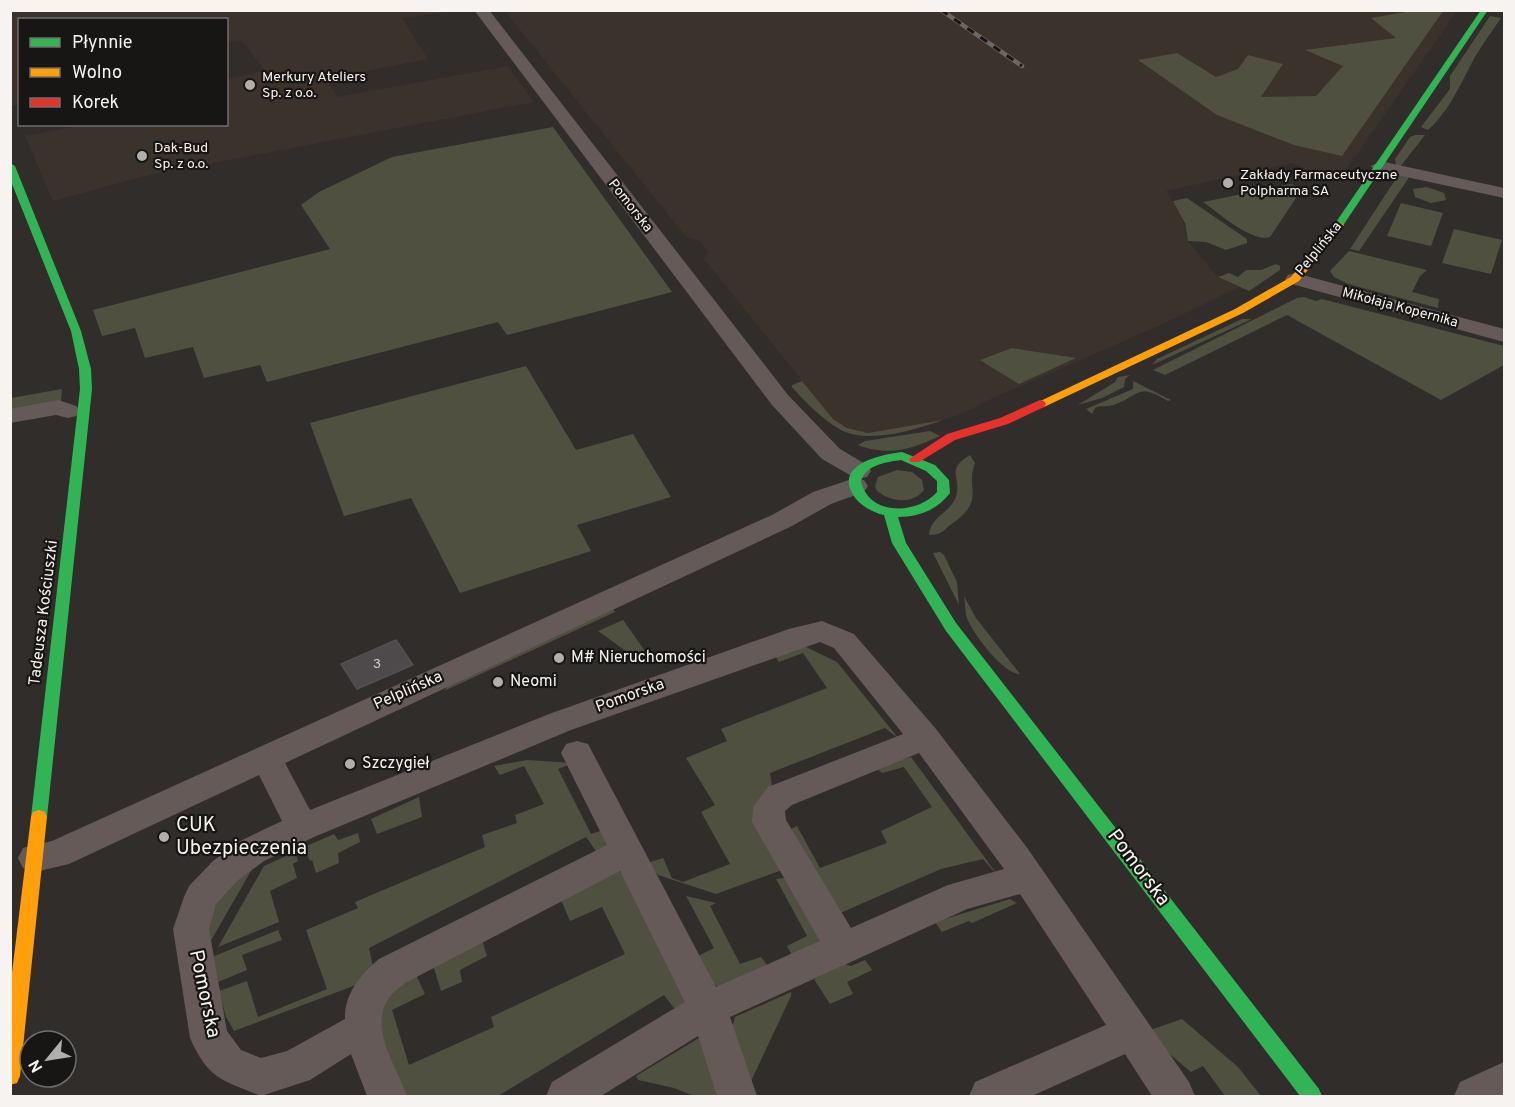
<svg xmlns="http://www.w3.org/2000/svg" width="1515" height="1107" font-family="Overpass,sans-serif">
<rect width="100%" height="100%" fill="#302d2b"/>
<g fill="#3b322b">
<path d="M 10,11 L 455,11 L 402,18 L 428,59 L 327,79 L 337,97 L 508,66 L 534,102 L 145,176 L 53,201 L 25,136 L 83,125 L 226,124 L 227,79 L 265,71 L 241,40 L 227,42 L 226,20 L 20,20 L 19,104 L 11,106 Z"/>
<path d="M 505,11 L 1457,11 L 1343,174 L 1321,180 L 1293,163 L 1166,191 L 1181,214 L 1188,241 L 1218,277 L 1239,287 L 1163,324 L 943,420 L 868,433 L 847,428 L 833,419 L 704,259 L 708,251 L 700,241 L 686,237 Z"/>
</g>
<g fill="#4f5040">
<path d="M 1411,11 L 1443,11 L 1342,156 L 1294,145 L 1217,115 L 1138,60 L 1177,53 L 1216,77 L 1238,69 L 1248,55 L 1283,64 L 1261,97 L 1316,96 L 1343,66 L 1305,50 L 1396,38 L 1371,18 Z"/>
<path d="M 1490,16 L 1501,18 C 1492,31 1483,44 1475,57 C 1461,82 1450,111 1428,130 L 1421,127 L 1450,89 L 1450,76 Z"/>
<path d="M 553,127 L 672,292 L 507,335 L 498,322 L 267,382 L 260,365 L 204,378 L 193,347 L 145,358 L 135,328 L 102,336 L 93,310 L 330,249 L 301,205 L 319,192 L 392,157 Z"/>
<path d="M 1415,135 L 1425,135 L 1400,167 L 1396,165 L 1395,159 L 1410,137 Z"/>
<path d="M 1399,174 L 1410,176 L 1359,251 L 1350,249 Z"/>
<path d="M 1291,184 L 1302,189 L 1270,237 C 1252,243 1219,213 1203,202 Z"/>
<path d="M 1427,187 L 1444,193 L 1446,200 L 1431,203 L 1415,197 L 1413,189 Z"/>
<path d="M 1187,198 L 1247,239 L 1247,243 L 1226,250 L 1206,242 L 1188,241 L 1185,223 L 1173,201 Z"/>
<path d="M 1401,203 L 1443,213 L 1431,246 L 1387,236 Z"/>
<path d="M 1454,229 L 1502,240 L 1491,274 L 1442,263 Z"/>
<path d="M 1349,251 L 1427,270 L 1420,276 L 1412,292 L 1439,299 L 1438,308 L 1348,284 L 1334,277 L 1330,271 Z"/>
<path d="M 1276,264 L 1280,266 L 1280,270 L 1249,291 L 1218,277 L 1229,273 L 1238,277 L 1246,270 L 1261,270 Z"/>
<path d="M 1304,297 L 1316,301 L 1322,299 L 1504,346 L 1504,365 L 1441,400 L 1287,315 L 1165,375 L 1153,370 L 1297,298 Z"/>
<path d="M 1242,319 L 1252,319 L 1152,365 L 1157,359 Z"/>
<path d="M 1012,348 L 1076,358 L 1019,384 L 980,360 Z"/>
<path d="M 526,366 L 576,450 L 633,434 L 671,497 L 577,525 L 591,551 L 460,593 L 411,498 L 344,516 L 310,423 Z"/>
<path d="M 1130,375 L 1125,379 L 1124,387 L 1102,398 L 1078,405 L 1115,382 L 1118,377 Z"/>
<path d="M 802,381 L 833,419 L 847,428 L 868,433 L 943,420 L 985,403 C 951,418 877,449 841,430 C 824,421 805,402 792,387 L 792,385 Z"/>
<path d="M 1133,381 L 1171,400 L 1168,401 C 1134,380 1139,399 1109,406 C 1103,407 1100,405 1095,408 L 1092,414 L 1086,409 L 1133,389 Z"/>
<path d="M 62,389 L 61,401 L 11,412 L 11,398 Z"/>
<path d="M 930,431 L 940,436 C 911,449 890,457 858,445 L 865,441 Z"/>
<path d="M 970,455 L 975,463 C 965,490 986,499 953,523 C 941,531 945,534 929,535 C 931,516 947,515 955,499 C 964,478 943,471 970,455 Z"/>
<path d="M 897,470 L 912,472 L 922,480 L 924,490 C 912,505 891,502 877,491 L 875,486 L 878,477 Z"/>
<path d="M 940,552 L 944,555 L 957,582 L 959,605 L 933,553 Z"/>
<path d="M 964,596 L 976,618 L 1020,674 C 1004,675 970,631 966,615 C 965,609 965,602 964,596 Z"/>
<path d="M 613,609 L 615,612 L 444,691 L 448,686 Z"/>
<path d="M 623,620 L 645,651 L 634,657 L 598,631 Z"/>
<path d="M 802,645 L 837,662 L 899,739 L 885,728 L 770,773 L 785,869 L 716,894 L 658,875 L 647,863 L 663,858 L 672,878 L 683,882 L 730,864 L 701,812 L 715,805 L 686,758 L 727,741 L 721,729 L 827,688 L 803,653 L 779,662 L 774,654 Z"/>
<path d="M 911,757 L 999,877 L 983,859 L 941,869 L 838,914 L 783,833 L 797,826 L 820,868 L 887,843 L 881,831 L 932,807 L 904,767 L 882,773 L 875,767 Z"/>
<path d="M 527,760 L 573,763 L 558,769 L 591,834 L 609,828 L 616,841 L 598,854 L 586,837 L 369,948 L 374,971 L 364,982 L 234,1031 L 226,1017 L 219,991 L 247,981 L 258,1017 L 327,989 L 306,930 L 358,908 L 355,902 L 485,847 L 482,835 L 517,823 L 515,815 L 544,804 L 524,766 L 500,775 L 494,766 Z"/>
<path d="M 419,797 L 422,817 L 377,834 L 371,819 Z"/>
<path d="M 358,833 L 360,842 L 338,853 L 339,863 L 316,873 L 312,860 L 310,861 L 304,847 L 334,834 L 338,840 Z"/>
<path d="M 295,852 L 298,861 L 293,864 L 297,878 L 270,891 L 279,922 L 218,947 L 264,866 Z"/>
<path d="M 259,857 L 205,951 C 196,906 230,883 259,857 Z"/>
<path d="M 618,871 L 627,876 L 691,999 L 684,1010 L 674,1008 L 664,995 L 498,1096 L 400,1096 L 373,1004 L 416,975 L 425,994 L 392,1010 L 409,1065 L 494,1027 L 491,1017 L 625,954 L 602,907 L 570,921 L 561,900 Z"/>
<path d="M 791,877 L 827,942 L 793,957 L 787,946 L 807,936 L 776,879 Z"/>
<path d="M 686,896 L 716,903 L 710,906 L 740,964 L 761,957 L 767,965 L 721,988 L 713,984 L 694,958 L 714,948 Z"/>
<path d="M 1010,899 L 1017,903 L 972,923 L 969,921 L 942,932 L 935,922 Z"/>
<path d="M 278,930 L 282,940 L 242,955 L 247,970 L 218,982 L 212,957 Z"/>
<path d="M 482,940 L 487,956 L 460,970 L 462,982 L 441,991 L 433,965 Z"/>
<path d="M 865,960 L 872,970 L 847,982 L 853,994 L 830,1004 L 814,979 L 845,964 L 851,966 Z"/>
<path d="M 791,992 L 791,996 L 744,1096 L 731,1031 L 735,1017 Z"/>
<path d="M 1182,1019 L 1238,1067 L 1261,1096 L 1225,1096 L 1203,1066 L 1191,1072 L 1159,1045 L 1150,1030 Z"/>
<path d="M 699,1038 L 705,1041 L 721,1096 L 694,1096 L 674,1088 L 638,1080 L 636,1076 Z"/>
</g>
<path fill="#4e4a4c" stroke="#525050" stroke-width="1.5" d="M 396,640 L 413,665 L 357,689 L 341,664 Z"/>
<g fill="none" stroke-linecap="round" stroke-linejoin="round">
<g fill="#655a58" fill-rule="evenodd">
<path d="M 474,10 L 489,10 L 788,395 L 840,449 L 867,465 L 871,471 L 867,477 L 858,479 L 864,480 L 868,486 L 864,492 L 831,504 L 790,527 L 285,763 L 310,810 L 549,714 L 789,629 L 822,621 L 854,634 L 936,729 L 1028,849 L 1189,1082 L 1195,1096 L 1152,1096 L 1125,1054 L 1032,1096 L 969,1096 L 975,1082 L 1106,1025 L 1020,894 L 967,909 L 730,1017 L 757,1096 L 717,1096 L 698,1036 L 601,1096 L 546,1096 L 552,1082 L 685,1002 L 620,871 L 405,983 C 398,989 390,994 386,1003 C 371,1032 398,1070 407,1096 L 367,1096 L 351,1054 L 310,1080 L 261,1096 C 222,1080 208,1079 190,1038 L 173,929 L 184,897 L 189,886 L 213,861 L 240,841 L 282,821 L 259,775 L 69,864 L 35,872 L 23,868 L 18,858 L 23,848 L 52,841 L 772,515 L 813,492 L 855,478 L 822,459 L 772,405 ZM 820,642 L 834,648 L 903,734 L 768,787 L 753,807 L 752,822 L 820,941 L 716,987 L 588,744 L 577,741 L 566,744 L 561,753 L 607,845 L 379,959 C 361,974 344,994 345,1019 L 287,1051 L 261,1058 L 241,1050 L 227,1031 L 209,929 L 216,904 L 237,881 L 264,861 L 314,837 L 571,730 ZM 919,753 L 1004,869 L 948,885 L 851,928 L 786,820 L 785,811 L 792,805 Z"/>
<path d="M 1380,161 L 1504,188 L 1504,198 L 1374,170 L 1371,166 Z"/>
<path d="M 1295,273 L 1504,329 L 1504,342 L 1288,283 L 1285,279 L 1288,275 Z"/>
<path d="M 58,400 L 76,406 L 80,411 L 76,416 L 68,418 L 56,415 L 10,423 L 10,409 Z"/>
<path d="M 1504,1062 L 1504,1096 L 1454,1096 L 1460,1082 Z"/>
</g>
<g fill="#30b455" fill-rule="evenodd">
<path d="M 1481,10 L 1488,10 L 1342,227 L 1336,227 L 1334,225 Z"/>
<path d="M 10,163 L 15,166 L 81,331 L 91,369 L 92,389 L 47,817 L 45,822 L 39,824 L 33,822 L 31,817 L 80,389 L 79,369 L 71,331 L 10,179 Z"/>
<path d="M 902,452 L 935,465 L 949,480 L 950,493 C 937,510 919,517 898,517 L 906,543 L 956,623 L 1319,1089 L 1322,1096 L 1300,1096 L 946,631 L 892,543 L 884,515 C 874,513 863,507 856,499 C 831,466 877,455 902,452 ZM 901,460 L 926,471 L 937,481 L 937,492 C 917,515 868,516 861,481 C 866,465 886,462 901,460 Z"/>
</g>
<g fill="#ff9f0a" fill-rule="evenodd">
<path d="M 1339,222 L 1344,225 L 1299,281 L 1243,313 L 1044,407 L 1040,408 L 1034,404 L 1235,309 L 1291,277 L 1336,223 Z"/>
<path d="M 39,810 L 45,812 L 47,817 L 20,1076 L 17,1083 L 10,1085 L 10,989 L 31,817 L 33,812 Z"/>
</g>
<path fill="#e5322d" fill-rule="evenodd" d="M 1040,400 L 1044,401 L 1046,404 L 1044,407 L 1008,424 L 955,440 L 919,462 L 911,462 L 909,459 L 947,434 L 1000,418 Z"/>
<g stroke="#6d6764" stroke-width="4.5">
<path id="rail" d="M 941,10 L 1022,66"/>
</g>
<use href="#rail" stroke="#181614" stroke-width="3" stroke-dasharray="8" stroke-linecap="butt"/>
</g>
<g fill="#b1aeab" stroke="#181614" stroke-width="2">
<circle cx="250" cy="85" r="6"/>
<circle cx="142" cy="156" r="6"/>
<circle cx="1228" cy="183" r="6"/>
<circle cx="559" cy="658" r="6"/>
<circle cx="498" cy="682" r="6"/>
<circle cx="350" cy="764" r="6"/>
<circle cx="164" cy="837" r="6"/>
</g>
<g text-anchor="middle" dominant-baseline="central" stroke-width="4.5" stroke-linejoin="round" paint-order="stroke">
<g font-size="14" fill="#f7f3f0" stroke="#181614" text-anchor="start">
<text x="262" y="77">Merkury Ateliers<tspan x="262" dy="16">Sp. z o.o.</tspan></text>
<text x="154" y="148">Dak-Bud<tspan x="154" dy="16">Sp. z o.o.</tspan></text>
<text x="1240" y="175">Zakłady Farmaceutyczne<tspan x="1240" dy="16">Polpharma SA</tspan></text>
</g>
<g font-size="14" fill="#f7f3f0" stroke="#181614">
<text transform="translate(630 206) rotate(52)">Pomorska</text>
<text transform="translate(1319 249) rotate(-51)">Pelplińska</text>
<text transform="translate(1400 308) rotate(15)">Mikołaja Kopernika</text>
</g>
<g font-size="14" fill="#cdc9c7">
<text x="377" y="664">3</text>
</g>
<g font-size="16" fill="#f7f3f0" stroke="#181614">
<text transform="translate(44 613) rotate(-83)">Tadeusza Kościuszki</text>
<text transform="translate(408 691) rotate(-24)">Pelplińska</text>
<text transform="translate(630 696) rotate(-20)">Pomorska</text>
</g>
<g font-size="16" fill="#f7f3f0" stroke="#181614" text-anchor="start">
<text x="571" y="658">M# Nieruchomości</text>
<text x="510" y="682">Neomi</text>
<text x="362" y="764">Szczygieł</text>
</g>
<g font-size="20" fill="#f7f3f0" stroke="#181614" text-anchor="start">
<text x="176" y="826">CUK<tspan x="176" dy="23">Ubezpieczenia</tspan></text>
</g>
<g font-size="20" fill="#f7f3f0" stroke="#181614">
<text transform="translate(1138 868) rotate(53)">Pomorska</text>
<text transform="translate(204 994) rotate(78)">Pomorska</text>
</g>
</g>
<rect width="1515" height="1107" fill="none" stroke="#f7f3f0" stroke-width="24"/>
<rect x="18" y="18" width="210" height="108" fill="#181614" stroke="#716e6c" stroke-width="1.5"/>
<rect x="30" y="38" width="30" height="9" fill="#30b455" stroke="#716e6c" stroke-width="1.5"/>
<text x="72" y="48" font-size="18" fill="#f7f3f0">Płynnie</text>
<rect x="30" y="68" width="30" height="9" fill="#ff9f0a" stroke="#716e6c" stroke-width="1.5"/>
<text x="72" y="78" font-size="18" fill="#f7f3f0">Wolno</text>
<rect x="30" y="98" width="30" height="9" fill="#e5322d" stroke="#716e6c" stroke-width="1.5"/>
<text x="72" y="108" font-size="18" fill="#f7f3f0">Korek</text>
<g transform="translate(48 1059) rotate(240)"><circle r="28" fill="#181614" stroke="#716e6c" stroke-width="1.5"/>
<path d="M0-4.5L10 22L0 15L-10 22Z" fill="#b1aeab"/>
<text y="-9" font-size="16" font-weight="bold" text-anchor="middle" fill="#f7f3f0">N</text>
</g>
</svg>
